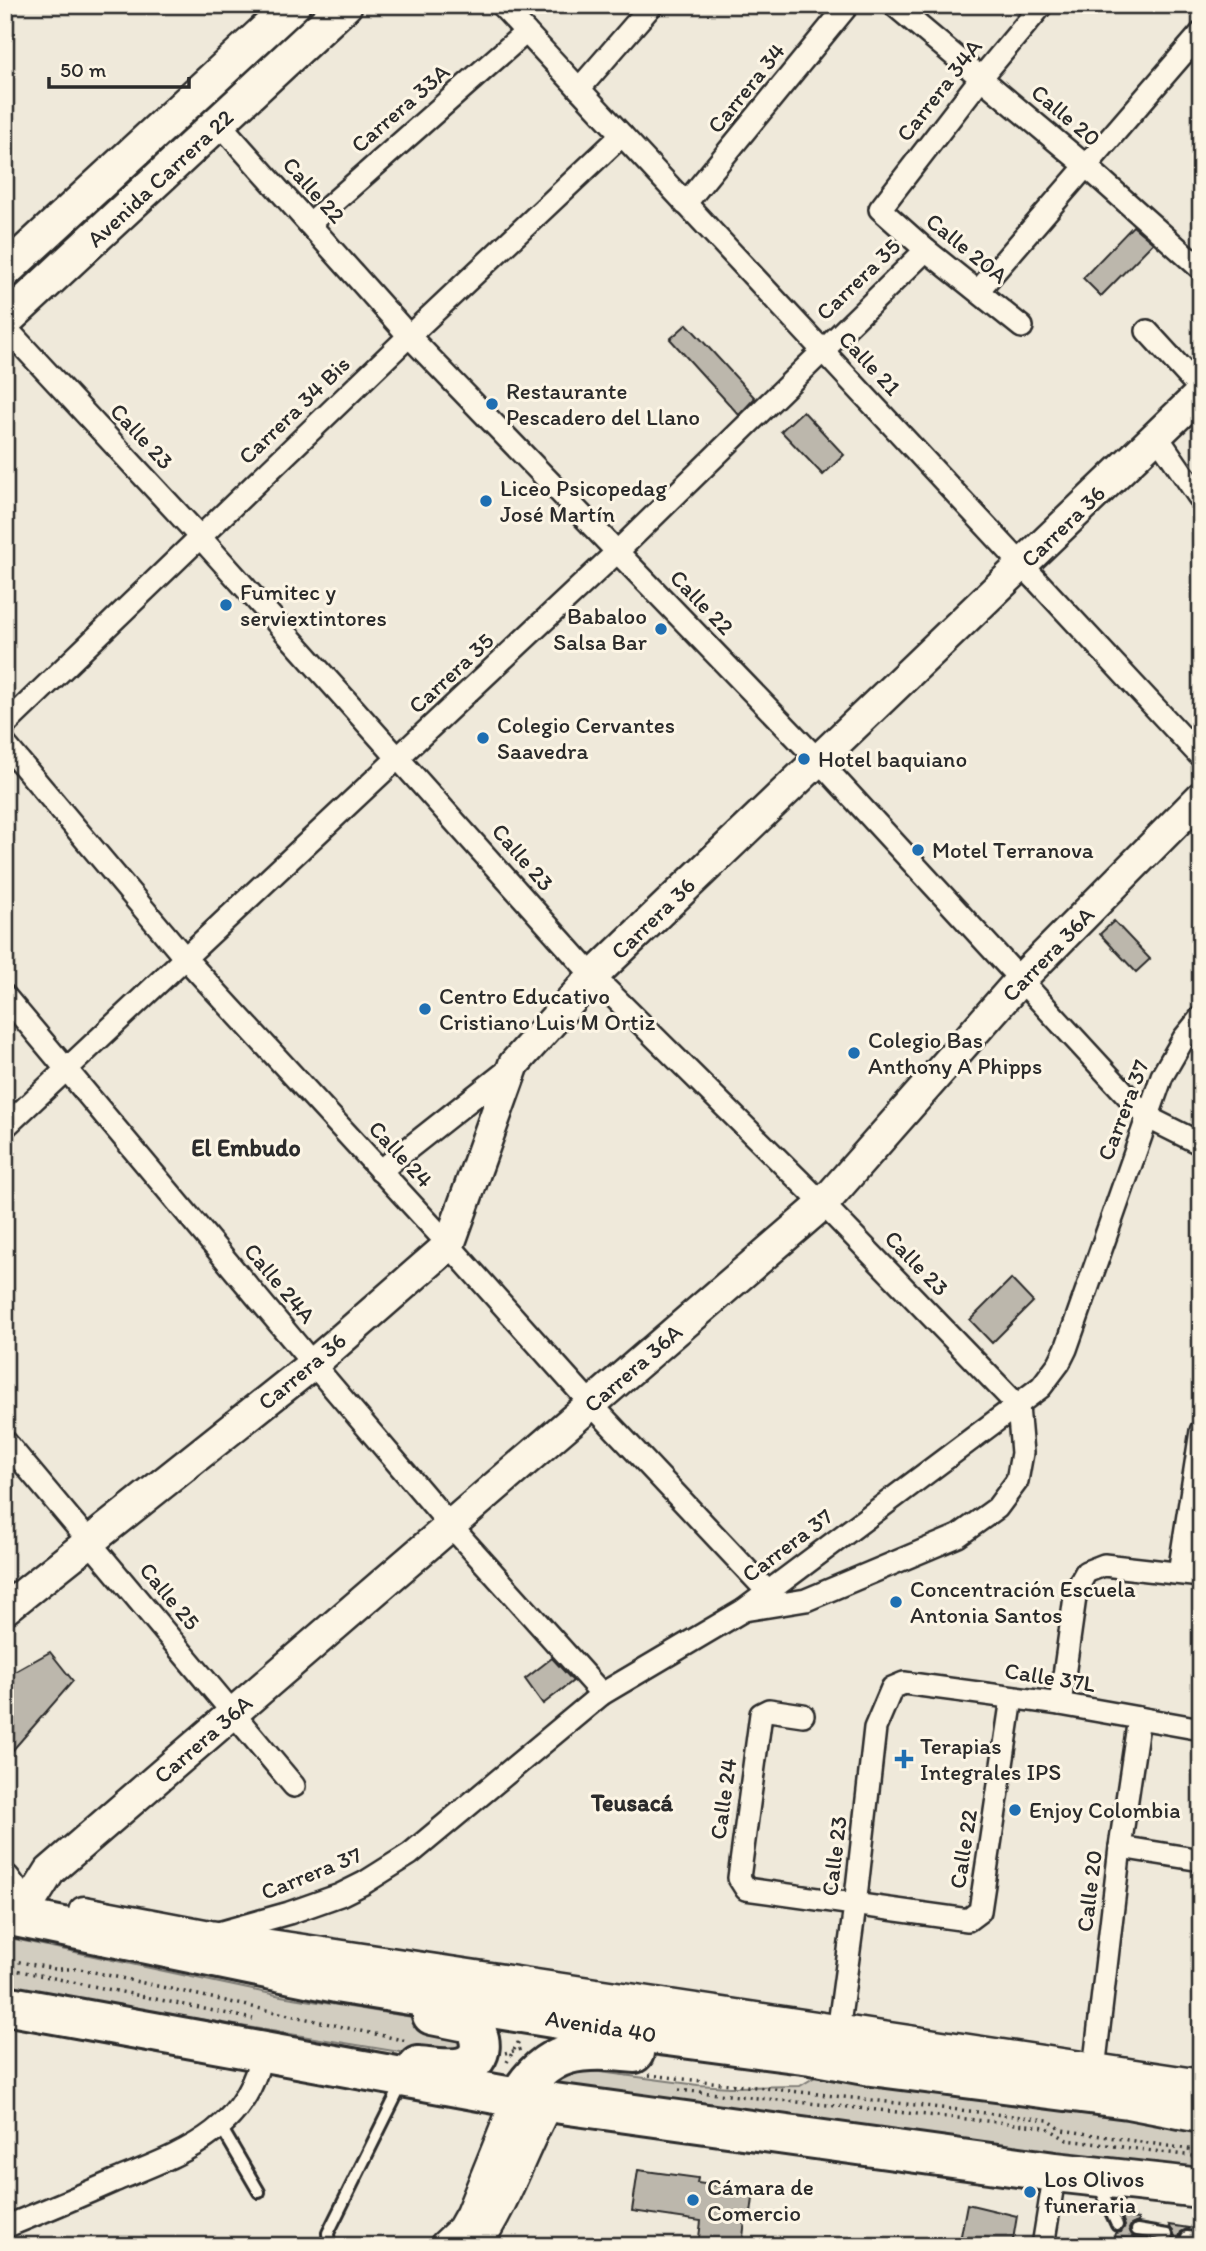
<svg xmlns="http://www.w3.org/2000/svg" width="1206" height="2251" font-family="Itim,sans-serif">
<rect width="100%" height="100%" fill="#efe9da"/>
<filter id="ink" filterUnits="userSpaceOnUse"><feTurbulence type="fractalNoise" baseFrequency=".0143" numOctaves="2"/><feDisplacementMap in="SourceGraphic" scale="14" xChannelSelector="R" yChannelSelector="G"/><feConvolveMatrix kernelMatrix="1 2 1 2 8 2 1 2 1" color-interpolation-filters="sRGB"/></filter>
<g filter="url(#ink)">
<g fill="#d2cdc0" stroke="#7e7c76" stroke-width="2">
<path d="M 5,1937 L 281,1996 L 456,2024 L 472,2052 L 436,2058 L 5,1987 Z"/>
<path d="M 570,2068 L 698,2085 L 730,2087 L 800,2086 L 825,2071 L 1201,2125 L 1201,2177 L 562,2095 L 557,2082 L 561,2073 Z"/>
</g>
<g fill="#bcb7ac" stroke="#2b2b2b" stroke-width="2">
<path d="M 1133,226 L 1153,243 L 1101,296 L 1083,278 Z"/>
<path d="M 687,324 L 755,398 L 739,415 L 670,339 Z"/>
<path d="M 803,411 L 844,455 L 823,475 L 781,431 Z"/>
<path d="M 1114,921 L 1150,959 L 1136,972 L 1100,934 Z"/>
<path d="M 1011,1279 L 1033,1302 L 992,1343 L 970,1320 Z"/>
<path d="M 50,1652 L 73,1681 L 5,1759 L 5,1677 Z"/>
<path d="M 552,1658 L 573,1681 L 543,1704 L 525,1679 Z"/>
<path d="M 638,2170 L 698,2178 L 697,2183 L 733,2188 L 734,2184 L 749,2186 L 748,2190 L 754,2191 L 750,2221 L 745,2220 L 742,2246 L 698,2246 L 701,2221 L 632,2211 Z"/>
<path d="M 967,2204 L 1017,2216 L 1012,2246 L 959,2246 Z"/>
<path d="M 1122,2217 L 1138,2219 L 1138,2222 L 1131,2225 L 1129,2229 L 1135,2239 L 1115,2237 L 1116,2233 L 1121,2232 L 1125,2226 Z"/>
<path d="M 1169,2225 L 1189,2228 L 1181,2232 L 1179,2237 L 1186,2246 L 1166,2246 L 1175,2236 Z"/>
</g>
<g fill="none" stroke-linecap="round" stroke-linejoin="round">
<g stroke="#2b2b2b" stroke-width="16">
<g id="lane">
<path d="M 221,2127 L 259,2192"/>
<path d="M 1099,2186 L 1117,2225"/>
<path d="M 1137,2230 L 1167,2235"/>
<path d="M 1187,2237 L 1201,2239"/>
<path d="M 329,2246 L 328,2233 L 402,2084"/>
</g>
</g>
<g stroke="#2b2b2b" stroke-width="26">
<g id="street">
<path d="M 501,5 L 1201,757"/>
<path d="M 894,5 L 1086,166 L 1201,269"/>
<path d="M 579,89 L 652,5"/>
<path d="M 219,123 L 409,336 L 818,760 L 1147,1117 L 1201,1144"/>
<path d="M 685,204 L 848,5"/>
<path d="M 309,224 L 526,32"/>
<path d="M 978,291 L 1201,33"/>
<path d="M 5,327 L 200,537 L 593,976 L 823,1204 L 1018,1406 L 1022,1453 L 1017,1481 L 997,1508 L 958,1536 L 806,1600 L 744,1610"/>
<path d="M 1022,327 L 926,250 L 880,209 L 981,78 L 1042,5"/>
<path d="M 1147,331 L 1201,390"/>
<path d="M 1157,436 L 1201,500"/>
<path d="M 5,725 L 409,336 L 622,135"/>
<path d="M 5,744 L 185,958 L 449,1245 L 591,1404 L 768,1592"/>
<path d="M 5,996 L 313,1364 L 450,1525 L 602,1694"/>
<path d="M 5,1127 L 618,551 L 926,250"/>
<path d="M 380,1171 L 513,1066"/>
<path d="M 5,1441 L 294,1786"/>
<path d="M 1179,1573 L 1201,1431"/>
<path d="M 1060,1704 L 1076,1590 L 1086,1572 L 1104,1565 L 1201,1576"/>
<path d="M 803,1715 L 769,1710 L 761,1714 L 739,1878 L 746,1889 L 968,1920 L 980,1911 L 1012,1698"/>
<path d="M 1120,1847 L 1201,1860"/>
<path d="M 218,1933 L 289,1913 L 340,1895 L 364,1883 L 410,1854 L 602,1694 L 744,1610 L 1041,1387 L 1059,1363 L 1066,1349 L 1162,1076 L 1184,1038 L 1201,1017"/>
<path d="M 838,2032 L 855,1906 L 875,1728 L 892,1688 L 904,1683 L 1060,1704 L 1201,1729"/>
<path d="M 1094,2070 L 1120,1847 L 1139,1718"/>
<path d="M 5,2227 C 42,2212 78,2197 114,2181 C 182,2153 248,2132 262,2050"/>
<path d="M 1043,2246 L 1055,2172"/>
</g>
</g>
<g stroke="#2b2b2b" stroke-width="35">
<g id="secondary">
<path d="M 5,1609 L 313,1364 L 449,1245 L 514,1064 L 593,976 L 1201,393"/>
<path d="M 5,1880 L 21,1902"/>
<path d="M 30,1903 L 50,1871 L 823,1204 L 1021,979 L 1201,797"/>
<path d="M 84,1912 L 210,1936 L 1201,2085"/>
<path d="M 445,2246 L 462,2230 L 471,2214 L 518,2098"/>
<path d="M 475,2246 C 506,2202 522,2149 548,2102"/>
</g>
</g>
<g stroke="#2b2b2b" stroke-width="38">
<g id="primary">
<path d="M 5,271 L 293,5"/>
<path d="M 5,321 L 345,5"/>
</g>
</g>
<g stroke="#2b2b2b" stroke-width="44">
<g id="highway">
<path d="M 5,1915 L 336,1983 L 652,2034 L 811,2055 L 871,2066 L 1128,2099 L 1201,2113"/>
<path d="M 5,2005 L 518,2098 L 1055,2172 L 1201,2188"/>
<path d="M 418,2066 C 431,2067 452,2071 465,2066 C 485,2058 482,2038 472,2023 L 432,2015"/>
<path d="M 518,2098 C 546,2048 582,2047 634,2053"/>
</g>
</g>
<g stroke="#2b2b2b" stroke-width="3.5" stroke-dasharray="2 5" stroke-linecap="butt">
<path d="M 5,1959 L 55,1969 L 80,1969 L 407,2041"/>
<path d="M 5,1968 L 253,2019"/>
<path d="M 505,2053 L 522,2049"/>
<path d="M 507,2062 L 519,2041"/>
<path d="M 649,2075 L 1048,2120 L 1062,2130 L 1201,2151"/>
<path d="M 679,2090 L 1046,2127 L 1067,2140 L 1201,2157"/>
</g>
<use href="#lane" stroke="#fcf5e5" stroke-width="10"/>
<use href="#street" stroke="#fcf5e5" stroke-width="21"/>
<use href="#secondary" stroke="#fcf5e5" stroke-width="30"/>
<use href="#primary" stroke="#fcf5e5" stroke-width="33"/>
<use href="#highway" stroke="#fcf5e5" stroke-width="38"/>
</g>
</g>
<g fill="#1f6fb2" stroke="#fcf5e5" stroke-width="2.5">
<circle cx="492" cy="404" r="7"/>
<circle cx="486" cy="501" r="7"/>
<circle cx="226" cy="605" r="7"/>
<circle cx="661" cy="629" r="7"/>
<circle cx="483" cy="738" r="7"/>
<circle cx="804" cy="759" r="7"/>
<circle cx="918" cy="850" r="7"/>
<circle cx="425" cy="1009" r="7"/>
<circle cx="854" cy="1053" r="7"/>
<circle cx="896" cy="1602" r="7"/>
<path d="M900.5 1748.5h7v7h7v7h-7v7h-7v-7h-7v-7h7z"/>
<circle cx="1015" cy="1810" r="7"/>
<circle cx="1030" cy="2192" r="7"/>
<circle cx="693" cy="2200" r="7"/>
</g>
<g text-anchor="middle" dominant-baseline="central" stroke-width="6" stroke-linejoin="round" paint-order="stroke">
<g font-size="23" fill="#2b2b2b" stroke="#fcf5e5">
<text transform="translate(746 88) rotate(-51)">Carrera 34</text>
<text transform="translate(939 90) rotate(-52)">Carrera 34A</text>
<text transform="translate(400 108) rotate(-41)">Carrera 33A</text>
<text transform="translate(1066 115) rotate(40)">Calle 20</text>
<text transform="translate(160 178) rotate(-43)">Avenida Carrera 22</text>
<text transform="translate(314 190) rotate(48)">Calle 22</text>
<text transform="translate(967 248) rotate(39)">Calle 20A</text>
<text transform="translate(858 279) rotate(-44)">Carrera 35</text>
<text transform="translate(870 363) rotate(47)">Calle 21</text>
<text transform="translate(294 410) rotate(-44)">Carrera 34 Bis</text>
<text transform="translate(142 436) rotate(47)">Calle 23</text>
<text transform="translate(1063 526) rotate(-44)">Carrera 36</text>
<text transform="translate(702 602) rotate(46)">Calle 22</text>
<text transform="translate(451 673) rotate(-43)">Carrera 35</text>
<text transform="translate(523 857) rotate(49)">Calle 23</text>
<text transform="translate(653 918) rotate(-44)">Carrera 36</text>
<text transform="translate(1048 954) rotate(-46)">Carrera 36A</text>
<text transform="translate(1123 1110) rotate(-69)">Carrera 37</text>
<text transform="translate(401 1154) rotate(47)">Calle 24</text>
<text transform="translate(917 1263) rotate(46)">Calle 23</text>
<text transform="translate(280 1283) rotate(50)">Calle 24A</text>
<text transform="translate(633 1368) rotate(-41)">Carrera 36A</text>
<text transform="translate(302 1371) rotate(-40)">Carrera 36</text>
<text transform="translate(787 1545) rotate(-37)">Carrera 37</text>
<text transform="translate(170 1596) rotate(50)">Calle 25</text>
<text transform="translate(1050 1677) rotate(9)">Calle 37L</text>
<text transform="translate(203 1739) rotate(-41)">Carrera 36A</text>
<text transform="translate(723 1799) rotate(-82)">Calle 24</text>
<text transform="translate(963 1849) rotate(-81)">Calle 22</text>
<text transform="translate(834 1856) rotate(-83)">Calle 23</text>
<text transform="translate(311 1873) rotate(-22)">Carrera 37</text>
<text transform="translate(1089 1891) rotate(-83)">Calle 20</text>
<text transform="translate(601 2026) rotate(9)">Avenida 40</text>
</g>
<g font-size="23" fill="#2b2b2b" stroke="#fcf5e5" text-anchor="start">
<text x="506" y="391">Restaurante<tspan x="506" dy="26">Pescadero del Llano</tspan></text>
<text x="500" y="488">Liceo Psicopedag<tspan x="500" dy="26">José Martín</tspan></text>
<text x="240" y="592">Fumitec y<tspan x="240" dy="26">serviextintores</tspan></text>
<text x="647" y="616" text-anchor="end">Babaloo<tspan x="647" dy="26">Salsa Bar</tspan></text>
<text x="497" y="725">Colegio Cervantes<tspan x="497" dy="26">Saavedra</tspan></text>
<text x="818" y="759">Hotel baquiano</text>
<text x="932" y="850">Motel Terranova</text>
<text x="439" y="996">Centro Educativo<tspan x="439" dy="26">Cristiano Luis M Ortiz</tspan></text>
<text x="868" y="1040">Colegio Bas<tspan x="868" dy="26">Anthony A Phipps</tspan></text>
<text x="910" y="1589">Concentración Escuela<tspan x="910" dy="26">Antonia Santos</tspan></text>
<text x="920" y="1746">Terapias<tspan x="920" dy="26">Integrales IPS</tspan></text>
<text x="1029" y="1810">Enjoy Colombia</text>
<text x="1044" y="2179">Los Olivos<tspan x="1044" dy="26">funeraria</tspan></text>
<text x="707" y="2187">Cámara de<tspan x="707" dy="26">Comercio</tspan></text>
</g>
<g font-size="24" font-weight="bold" fill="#2b2b2b" stroke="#fcf5e5">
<text x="246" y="1147">El Embudo</text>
<text x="632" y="1802">Teusacá</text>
</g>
</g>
<rect width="1206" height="2251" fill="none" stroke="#fcf5e5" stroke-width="28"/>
<rect x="14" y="14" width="1178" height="2223" fill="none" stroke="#2b2b2b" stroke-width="2.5" filter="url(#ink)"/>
<path d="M49 77v10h140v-10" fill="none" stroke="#2b2b2b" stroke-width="3.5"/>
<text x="60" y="77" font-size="21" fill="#2b2b2b" stroke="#fcf5e5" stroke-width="5" paint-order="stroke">50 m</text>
</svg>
